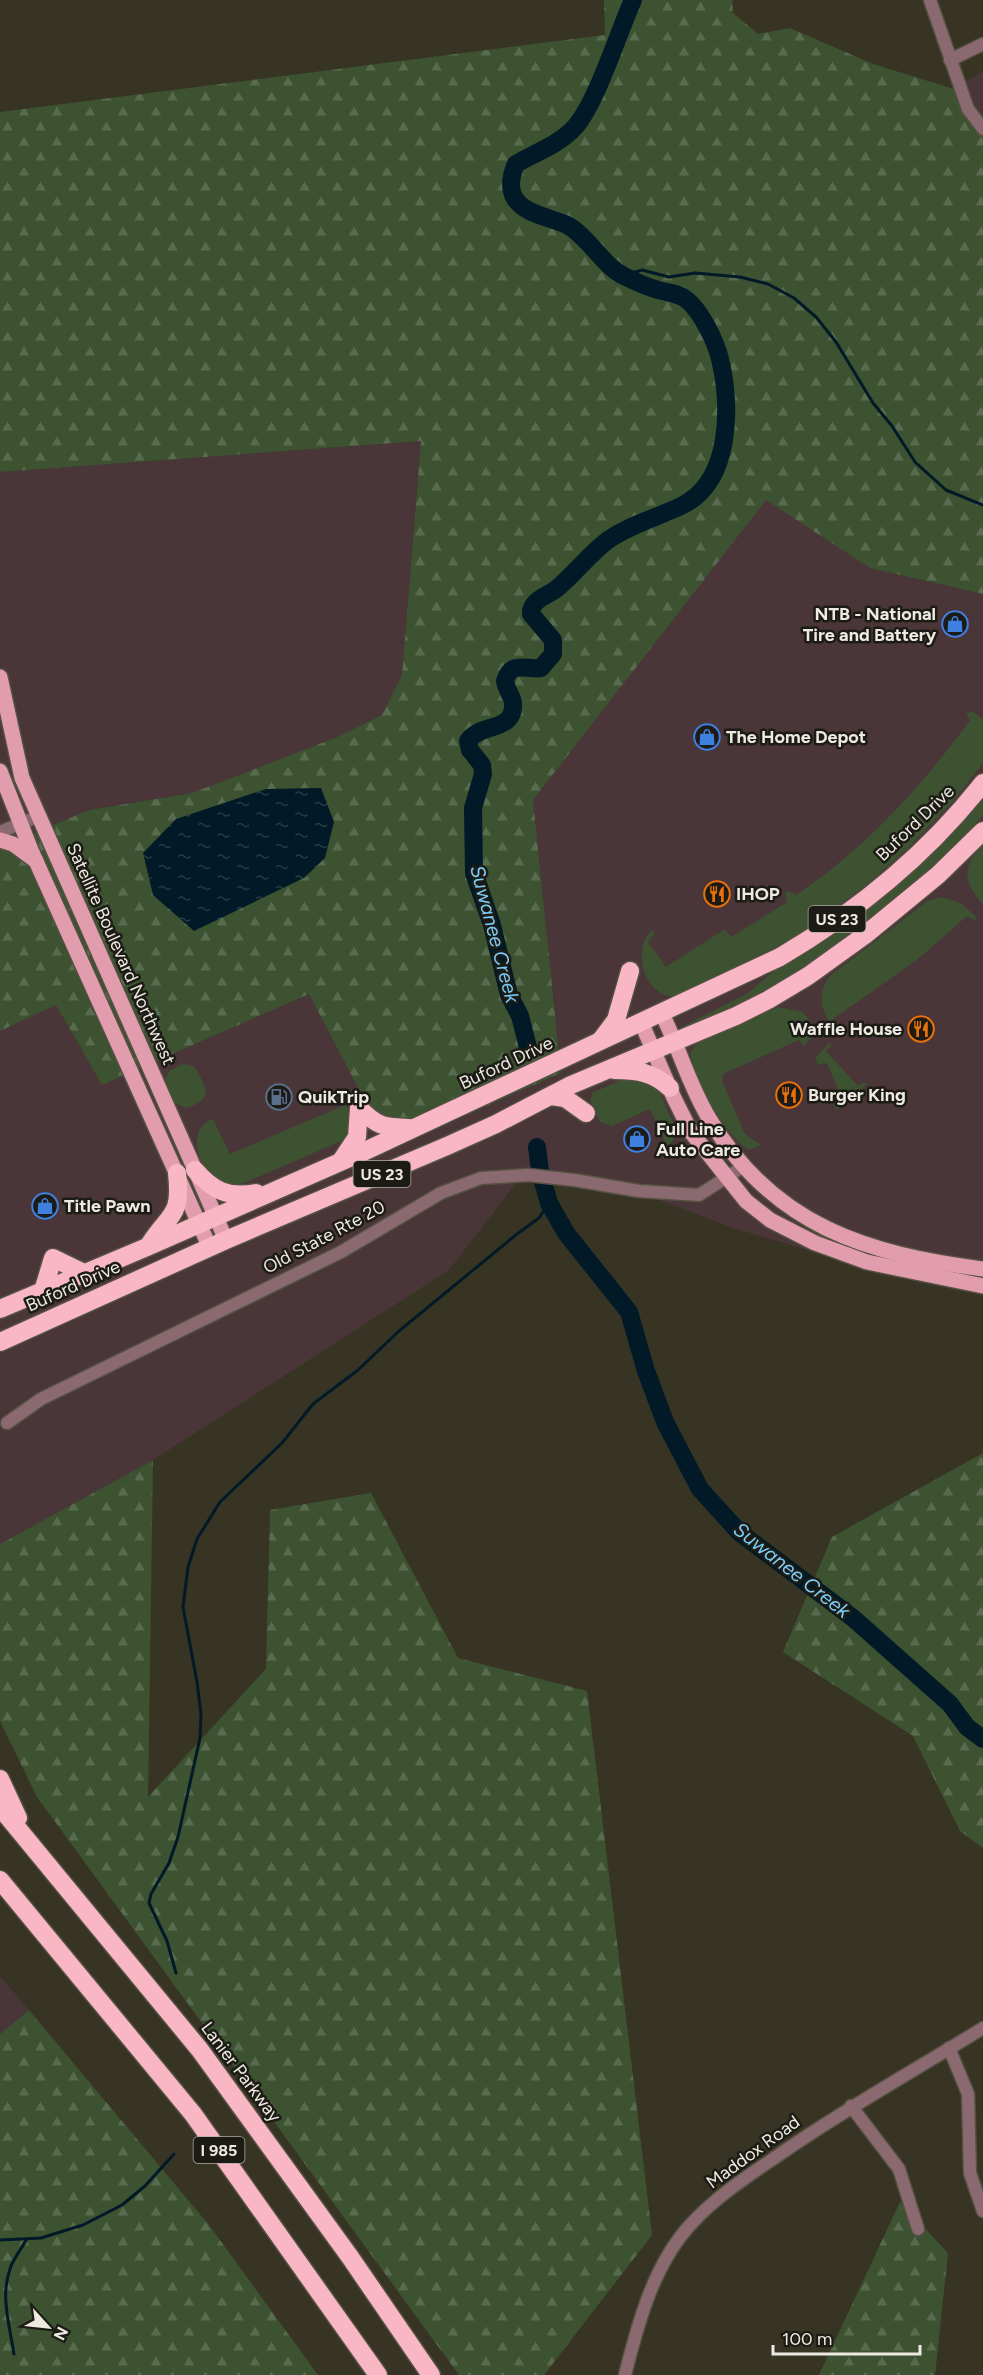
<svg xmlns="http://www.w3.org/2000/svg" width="983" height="2375" font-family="Figtree,sans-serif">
<defs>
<pattern id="forest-firs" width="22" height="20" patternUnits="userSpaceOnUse" patternTransform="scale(1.5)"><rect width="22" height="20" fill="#3c5231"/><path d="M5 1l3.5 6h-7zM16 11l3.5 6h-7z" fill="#586b4f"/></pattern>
<pattern id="water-ripples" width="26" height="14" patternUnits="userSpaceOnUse" patternTransform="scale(1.5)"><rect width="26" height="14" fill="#021a27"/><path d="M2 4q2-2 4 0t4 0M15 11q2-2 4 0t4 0" fill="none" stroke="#273b46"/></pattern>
</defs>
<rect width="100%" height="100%" fill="#383424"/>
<g fill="#4a3538">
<path d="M 983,71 L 983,133 L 954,89 Z"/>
<path d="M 421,441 L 402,675 L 382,715 L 335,738 L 192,793 L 89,810 L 0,847 L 0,472 Z"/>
<path d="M 766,499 L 870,568 L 983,594 L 983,1273 L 871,1269 L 733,1228 L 601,1178 L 521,1177 L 449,1270 L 153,1460 L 0,1544 L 0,1031 L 56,1005 L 102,1085 L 309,994 L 390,1149 L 561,1073 L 533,800 Z"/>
<path d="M 0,1976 L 29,2010 L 0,2034 Z"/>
</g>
<g fill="#3c5231">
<path d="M 973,712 L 983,719 L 983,763 L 954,800 L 910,846 L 865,886 L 792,939 L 677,997 C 642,997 632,948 652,930 L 655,933 L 648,942 L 666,967 L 725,929 L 731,937 L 787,902 L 785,892 L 789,891 L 796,895 C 865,849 921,787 970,720 L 966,713 Z"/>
<path d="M 983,792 L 983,815 L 943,860 L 889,908 L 786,980 L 686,1028 L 684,1026 L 748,993 Z"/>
<path d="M 983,843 L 983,905 C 962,880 962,868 983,843 Z"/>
<path d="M 941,897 L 961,903 L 976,917 L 975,921 L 967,916 L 917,960 L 833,1019 L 836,1026 L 832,1027 C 821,1010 817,995 829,977 L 927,901 Z"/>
<path d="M 778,1007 L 803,1012 L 818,1031 L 804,1046 L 799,1040 L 723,1074 L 722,1081 L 745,1134 L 761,1145 L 749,1150 C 730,1142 689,1073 691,1052 L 701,1037 L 726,1032 Z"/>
<path d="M 830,1043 L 831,1046 L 826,1051 L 858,1086 L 865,1082 L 867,1084 L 837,1110 L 833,1104 L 842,1099 L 827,1063 L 818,1065 L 815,1058 Z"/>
<path d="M 183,1064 L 194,1066 C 206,1087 216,1099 186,1108 L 172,1102 L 164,1082 L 169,1071 Z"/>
<path d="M 630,1077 L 657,1086 L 678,1134 L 669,1145 L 667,1146 L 650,1109 L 612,1126 L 600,1122 L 590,1100 L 593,1092 Z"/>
<path d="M 345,1105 L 353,1115 L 351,1137 L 244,1183 C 205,1194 178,1130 213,1119 L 230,1154 Z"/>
</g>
<g fill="url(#forest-firs)">
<path d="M 604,0 L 732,0 L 733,13 L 758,34 L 790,28 L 873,64 L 954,89 L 983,133 L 983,594 L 870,568 L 766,500 L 533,800 L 561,1073 L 390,1149 L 309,994 L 102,1085 L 56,1005 L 0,1031 L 0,847 L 89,810 L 192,793 L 335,738 L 382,715 L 402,675 L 421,441 L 0,472 L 0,112 L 605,35 Z"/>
<path d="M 983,1453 L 983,1848 L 960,1831 L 913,1736 L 783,1652 L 832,1537 Z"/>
<path d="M 153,1460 L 148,1797 L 266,1669 L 270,1510 L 371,1493 L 458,1658 L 587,1691 L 652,2235 L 544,2375 L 459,2375 L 37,1797 L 0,1721 L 0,1544 Z"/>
<path d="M 29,2010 L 209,2225 L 318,2375 L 0,2375 L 0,2034 Z"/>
<path d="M 900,2202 L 948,2253 L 935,2375 L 819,2375 Z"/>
</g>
<path fill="url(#water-ripples)" d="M 321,788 L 334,822 L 325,858 L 304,878 L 194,931 L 153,895 L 143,853 L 176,819 L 266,789 Z"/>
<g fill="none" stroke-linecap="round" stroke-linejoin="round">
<g stroke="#021a27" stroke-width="3">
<path d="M 622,276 L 642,270 L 669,277 L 695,273 L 740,277 L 768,284 L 794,298 L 816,317 L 836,342 L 873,403 L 892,426 L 915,462 L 946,490 L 983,505"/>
<path d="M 176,1973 L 167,1941 L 149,1903 L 151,1894 L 169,1863 L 178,1837 L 200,1738 L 201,1714 L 197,1682 L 183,1607 L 188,1567 L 197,1539 L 220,1502 L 282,1443 L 313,1404 L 358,1370 L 399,1331 L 517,1234 L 539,1218 L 549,1203"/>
<path d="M 0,2240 L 41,2238 L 83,2225 L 122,2205 L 145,2186 L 174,2154"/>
<path d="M 14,2354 C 10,2327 0,2296 10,2269 C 13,2259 21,2250 26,2240"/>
</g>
<g stroke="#021a27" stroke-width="18">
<path d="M 528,1047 L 520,1016 L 509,995 L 492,925 L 474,873 L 473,808 L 483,774 L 482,765 L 470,750 L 468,741 C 479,723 515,732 513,704 C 513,696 506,690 505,681 C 511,660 525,670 541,668 L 553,654 L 553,640 L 531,614 C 530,601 546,596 555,590 C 574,575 588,555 608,540 C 631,524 656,518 681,506 C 732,482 731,406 720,359 C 716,342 701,311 687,300 C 679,293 668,293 658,290 C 647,287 634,281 624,276 C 602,265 589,237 567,225 C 550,217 521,214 513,195 C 509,185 512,173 516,164 C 535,153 560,144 575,127 C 597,102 618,33 633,0"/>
<path d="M 537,1147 L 540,1171 L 549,1203 L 566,1233 L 629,1312 L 646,1371 L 665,1422 L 700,1489 L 739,1532 L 853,1618 L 950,1704 L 967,1727 L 983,1739"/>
</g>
<g stroke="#555142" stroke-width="15">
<g id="minor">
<path d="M 930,0 L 968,109 L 983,129"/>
<path d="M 950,60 L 983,44"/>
<path d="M 0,832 L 39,816"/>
<path d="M 7,1423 L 41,1399 L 341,1252 L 441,1193 L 481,1178 L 528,1175 L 574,1180 L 639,1191 L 699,1195 L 744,1166"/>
<path d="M 949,2048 L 968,2094 L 970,2173 L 983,2211"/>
<path d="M 851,2106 L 899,2169 L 918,2229"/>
<path d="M 625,2375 C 638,2323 654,2263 692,2223 C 720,2193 753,2173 786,2150 C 850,2106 917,2069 983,2028"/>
</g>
</g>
<g stroke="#555142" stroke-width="18">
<g id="major">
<path d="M 0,677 L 22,778 L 226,1240"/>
<path d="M 0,771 L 31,850 L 210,1248"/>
<path d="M 0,840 L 13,844 L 36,861"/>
<path d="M 661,1012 C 679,1047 689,1086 710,1120 C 774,1226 867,1254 983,1269"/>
<path d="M 641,1022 L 674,1098 L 691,1132 L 746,1201 L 770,1220 L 815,1243 L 867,1262 L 983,1286"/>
</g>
</g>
<g stroke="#555142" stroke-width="21">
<g id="highway">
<path d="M 601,1040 L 616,1020 L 630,971"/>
<path d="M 614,1070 C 637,1070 653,1072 670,1088"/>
<path d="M 551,1096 L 565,1098 L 586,1113"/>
<path d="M 359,1108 C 378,1127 383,1127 409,1128"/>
<path d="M 341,1161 L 357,1137 L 359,1108"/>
<path d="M 195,1170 C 213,1191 228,1198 256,1193"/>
<path d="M 149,1245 C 170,1212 182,1218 177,1173"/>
<path d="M 43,1291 L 53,1258 L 86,1274"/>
<path d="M 0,1309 L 147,1247 L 363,1152 L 780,957 C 856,912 928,853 983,783"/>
<path d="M 0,1342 L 226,1240 L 447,1146 L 496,1124 L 571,1085 L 736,1016 L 768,1000 L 808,976 L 865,935 L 938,875 L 983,831"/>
<path d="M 0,1779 L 18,1818"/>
<path d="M 0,1807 L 200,2050 L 350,2257 L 431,2375"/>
<path d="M 0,1880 L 193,2114 L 378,2375"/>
</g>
</g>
<use href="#minor" stroke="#8b6971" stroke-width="12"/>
<use href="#major" stroke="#e19dad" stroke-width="15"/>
<use href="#highway" stroke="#f9b7c6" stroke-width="18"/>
</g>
<defs>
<g id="shop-ring" transform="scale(1.35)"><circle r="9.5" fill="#1d1b15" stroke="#3f7fe0" stroke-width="1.5"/><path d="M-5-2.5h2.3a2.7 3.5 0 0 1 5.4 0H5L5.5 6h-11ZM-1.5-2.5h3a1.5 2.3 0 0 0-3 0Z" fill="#3f7fe0"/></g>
<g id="restaurant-ring" transform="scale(1.35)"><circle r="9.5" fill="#1d1b15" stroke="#e8710a" stroke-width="1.5"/><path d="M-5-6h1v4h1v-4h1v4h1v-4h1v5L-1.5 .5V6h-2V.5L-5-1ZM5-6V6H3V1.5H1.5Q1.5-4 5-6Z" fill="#e8710a"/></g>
<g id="fuel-ring" transform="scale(1.35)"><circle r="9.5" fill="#1d1b15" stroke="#5c6f8a" stroke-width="1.5"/><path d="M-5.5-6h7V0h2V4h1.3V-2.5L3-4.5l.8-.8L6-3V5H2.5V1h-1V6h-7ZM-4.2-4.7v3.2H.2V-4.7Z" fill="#5c6f8a"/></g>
</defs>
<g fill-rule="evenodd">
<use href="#shop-ring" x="955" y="624"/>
<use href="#shop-ring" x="707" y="737"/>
<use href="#restaurant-ring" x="717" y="894"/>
<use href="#restaurant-ring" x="921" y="1029"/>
<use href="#restaurant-ring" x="789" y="1095"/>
<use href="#fuel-ring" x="279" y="1097"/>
<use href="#shop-ring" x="637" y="1139"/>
<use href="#shop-ring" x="45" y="1206"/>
</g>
<g text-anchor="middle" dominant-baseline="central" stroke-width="5" stroke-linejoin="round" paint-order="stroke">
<g fill="#1d1b15" stroke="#afaca4" stroke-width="1.5">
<rect x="808.5" y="906" width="57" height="26" rx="4.5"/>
<rect x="353.5" y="1161" width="57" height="26" rx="4.5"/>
<rect x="193.5" y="2137" width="51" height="26" rx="4.5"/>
</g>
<g font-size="16" font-weight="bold" fill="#edeae1">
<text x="837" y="919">US 23</text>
<text x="382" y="1174">US 23</text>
<text x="219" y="2150">I 985</text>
</g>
<g font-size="18" font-weight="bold" fill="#edeae1" stroke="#1d1b15" text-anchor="start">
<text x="936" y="614" text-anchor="end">NTB - National<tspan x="936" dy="21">Tire and Battery</tspan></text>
<text x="726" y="737">The Home Depot</text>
<text x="736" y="894">IHOP</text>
<text x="902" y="1029" text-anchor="end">Waffle House</text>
<text x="808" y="1095">Burger King</text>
<text x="298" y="1097">QuikTrip</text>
<text x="656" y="1129">Full Line<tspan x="656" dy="21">Auto Care</tspan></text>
<text x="64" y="1206">Title Pawn</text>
</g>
<g font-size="18" fill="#edeae1" stroke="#1d1b15">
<text transform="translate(915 823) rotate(-44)">Buford Drive</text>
<text transform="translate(121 954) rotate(66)">Satellite Boulevard Northwest</text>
<text transform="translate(506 1063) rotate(-25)">Buford Drive</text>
<text transform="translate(324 1237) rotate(-28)">Old State Rte 20</text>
<text transform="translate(73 1286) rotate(-24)">Buford Drive</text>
<text transform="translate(241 2072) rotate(53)">Lanier Parkway</text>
<text transform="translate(753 2152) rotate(-36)">Maddox Road</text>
</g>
<g font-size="20" font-style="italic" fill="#7acdf9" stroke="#1d1b15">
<text transform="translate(495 934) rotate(75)">Suwanee Creek</text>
<text transform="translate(792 1570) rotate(38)">Suwanee Creek</text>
</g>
</g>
<g transform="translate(48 2327) rotate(117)" stroke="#1d1b15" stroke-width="4.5" paint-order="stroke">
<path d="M0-4.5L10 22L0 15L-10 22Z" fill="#edeae1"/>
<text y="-9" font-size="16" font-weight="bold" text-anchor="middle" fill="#edeae1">N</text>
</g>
<path d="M773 2345v9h147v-9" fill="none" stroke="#edeae1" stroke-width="3"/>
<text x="782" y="2345" font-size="18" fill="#edeae1" stroke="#1d1b15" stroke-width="4.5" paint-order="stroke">100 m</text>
</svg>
